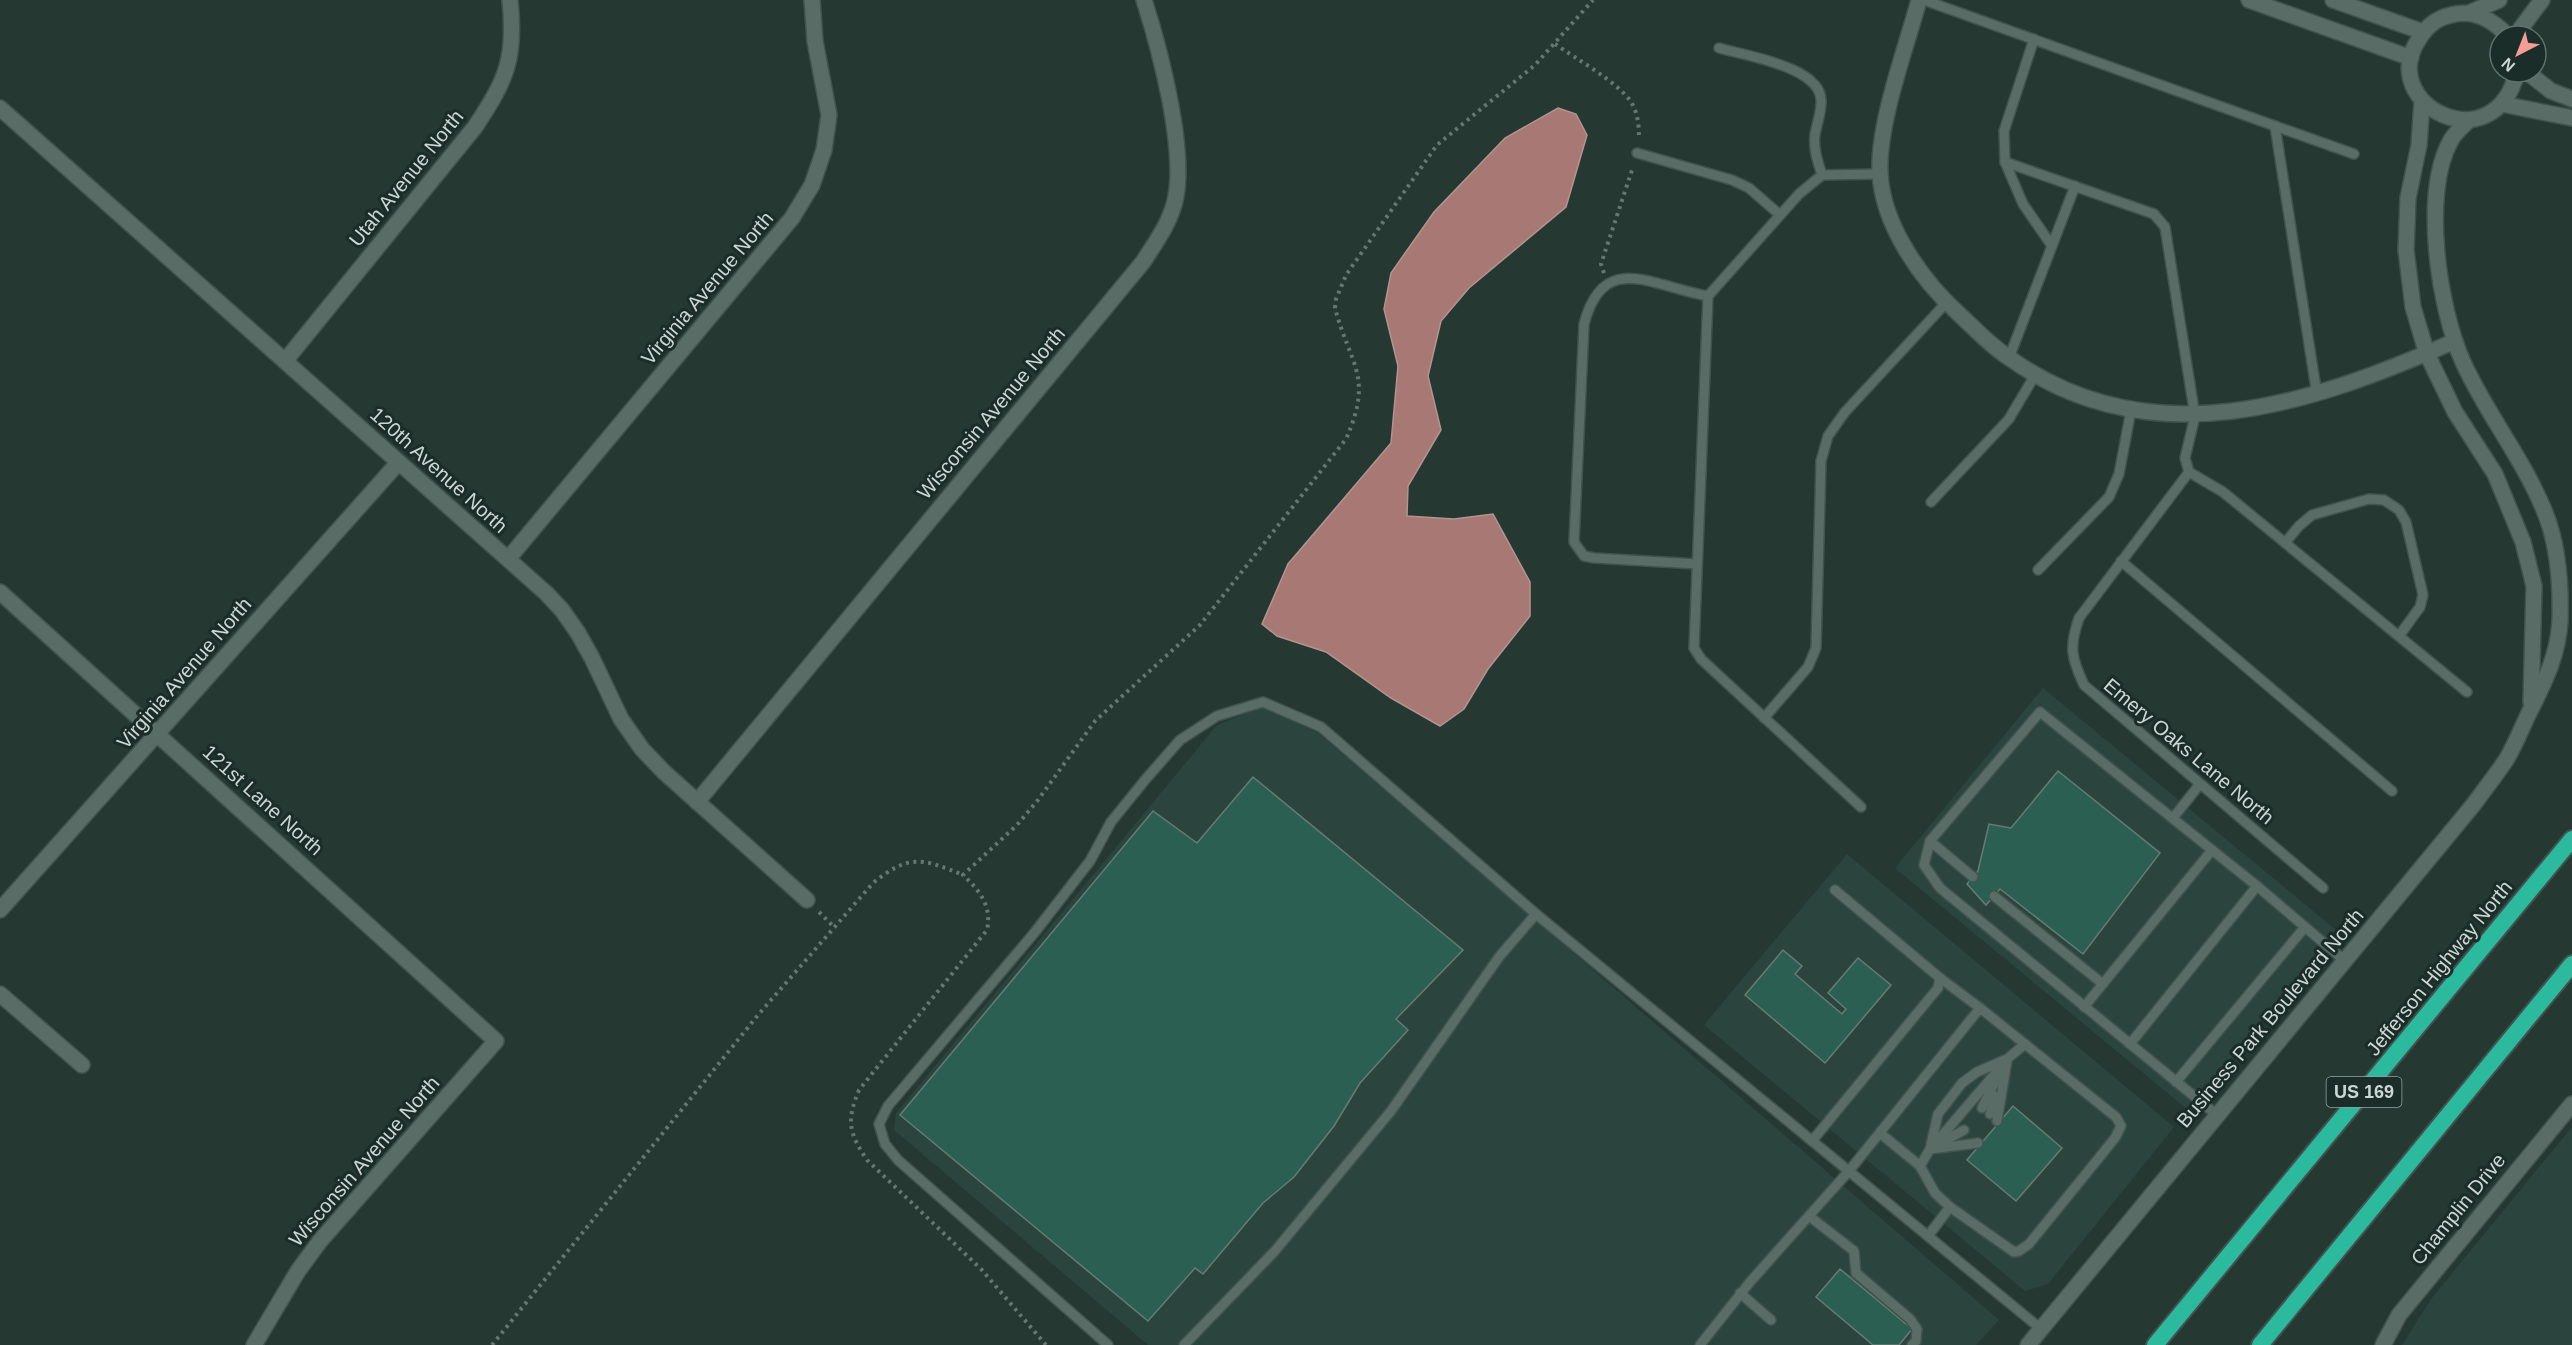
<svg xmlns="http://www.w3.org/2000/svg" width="2572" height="1345" font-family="Helvetica,sans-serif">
<rect width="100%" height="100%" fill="#253832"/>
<g fill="#2b453e">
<path d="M 2043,688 L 2336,930 L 2188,1110 L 1895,868 Z"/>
<path d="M 1263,707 L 1318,733 L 1999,1320 L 1976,1345 L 1148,1345 L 894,1130 L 896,1113 L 1217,725 Z"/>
<path d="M 1847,854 L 2174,1127 L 2048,1284 L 2025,1291 L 1704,1025 Z"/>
<path d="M 2572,1127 L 2572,1345 L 2402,1345 L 2431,1299 Z"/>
</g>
<path fill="#a87874" stroke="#b39490" stroke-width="1.5" d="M 1558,108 L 1576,114 L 1587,135 L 1566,207 L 1469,288 L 1441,321 L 1428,376 L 1441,430 L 1408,486 L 1407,516 L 1454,519 L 1493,514 L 1530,582 L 1530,616 L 1488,669 L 1464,709 L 1440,726 L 1391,698 L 1326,652 L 1277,636 L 1262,624 L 1288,564 L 1391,443 L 1398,366 L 1384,309 L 1391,273 L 1434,212 L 1505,138 Z"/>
<g fill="#2b5f52" stroke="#677b75" stroke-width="1.5">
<path d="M 2058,771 L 2160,853 L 2083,954 L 2000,889 L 1986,905 L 1967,884 L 1978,871 L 1989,824 L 2011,828 Z"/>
<path d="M 1253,777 L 1463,950 L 1396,1019 L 1408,1030 L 1360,1083 L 1334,1126 L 1294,1177 L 1263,1203 L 1203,1274 L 1195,1268 L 1148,1321 L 900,1115 L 1153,811 L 1197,843 Z"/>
<path d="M 1783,950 L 1802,966 L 1795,974 L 1842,1014 L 1846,1009 L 1828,993 L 1858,958 L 1891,985 L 1825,1063 L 1745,995 Z"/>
<path d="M 2013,1106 L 2062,1148 L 2016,1201 L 1967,1160 Z"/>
<path d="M 1840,1269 L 1912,1329 L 1899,1345 L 1873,1345 L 1816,1297 Z"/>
</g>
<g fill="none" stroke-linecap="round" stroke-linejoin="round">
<g stroke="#42534e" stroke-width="12">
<g id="service">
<path d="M 1924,0 L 2275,126 L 2317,395"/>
<path d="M 2034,39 L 2004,131 L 2005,162 L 2154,214 L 2165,227 L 2195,416 L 2185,458 L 2189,472 L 2223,492 L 2467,692"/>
<path d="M 1719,48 C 1746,56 1824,67 1821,103 C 1821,113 1817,124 1815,134 C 1813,149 1818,162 1822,175"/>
<path d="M 2275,126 L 2354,154"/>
<path d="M 1637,153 L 1732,180 L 1749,188 L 1780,215"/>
<path d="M 2005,162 L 2023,204 L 2052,246"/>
<path d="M 2009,358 L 2075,186"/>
<path d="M 2189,472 L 2079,618 C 2069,647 2071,657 2084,685 L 2323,888"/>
<path d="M 1931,502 L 2009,419 L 2035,375"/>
<path d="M 2285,543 L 2299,526 L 2312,515 L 2369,499 L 2384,500 L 2399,510 L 2406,522 L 2423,595 L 2420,607 L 2399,636"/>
<path d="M 2121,561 L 2392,791"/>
<path d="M 1697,564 L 1594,558 L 1584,556 L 1574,542 L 1584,324 C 1604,249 1653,287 1708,296"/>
<path d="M 2038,570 L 2109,497 L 2119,474 L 2131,410"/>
<path d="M 1764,718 L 1808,667 L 1816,648 L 1821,461 L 1828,436 L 1845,412 L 1946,303"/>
<path d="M 1861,807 L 1701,659 L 1694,648 L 1708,296 L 1799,194 L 1822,175 L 1880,174"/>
<path d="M 2173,818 L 2200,784"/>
<path d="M 1930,841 L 1973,877"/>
<path d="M 1994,896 L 2103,984"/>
<path d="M 1940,978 L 1980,1008"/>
<path d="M 2084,1007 L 2212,850"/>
<path d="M 2130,1044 L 2257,886"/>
<path d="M 2176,1082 L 2305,927"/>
<path d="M 1982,1108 L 1999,1074"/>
<path d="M 1990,1114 L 1996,1096"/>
<path d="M 2217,1115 L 1940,888 L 1924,865 L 1930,841 L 2040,712 L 2257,886 L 2345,961"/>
<path d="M 1997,1121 L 2007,1061"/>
<path d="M 1812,1141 L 1938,988 L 1940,978 L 1835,890"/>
<path d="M 1934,1145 L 2005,1062"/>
<path d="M 1937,1145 L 1964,1130"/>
<path d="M 1930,1149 L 1978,1143"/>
<path d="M 1920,1166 L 1930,1149 L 1938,1114 L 1962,1083 L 1977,1072 L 2007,1059 L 2025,1044"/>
<path d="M 1809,1216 L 1854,1251 L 1856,1273 L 1910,1319 L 1917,1329 L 1916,1341 L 1912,1345"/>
<path d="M 1928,1236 L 1950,1207"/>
<path d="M 1740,1293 L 1771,1320"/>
<path d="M 1108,1345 L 898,1160 L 885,1144 L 879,1124 L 888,1106 L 1035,932 L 1090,861 L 1111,822 L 1145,780 L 1180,740 L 1217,716 L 1263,702 L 1321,727 L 1536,914"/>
<path d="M 1184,1345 L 1274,1252 L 1391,1111 L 1499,957 L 1536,914 L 2041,1329"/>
<path d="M 1700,1345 L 1750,1282 L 1849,1171 L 1980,1008 L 2116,1117 L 2121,1126 L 2115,1138 L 2029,1244 L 2019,1251 L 2014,1252 L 1950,1207 L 1935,1193 L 1920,1166 L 1880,1133"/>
</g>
</g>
<g stroke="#42534e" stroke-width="18">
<g id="minor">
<path d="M 1919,0 C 1906,48 1878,123 1880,172 C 1882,225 1922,281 1960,315 C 1975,329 1990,345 2008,357 C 2150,460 2311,404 2455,341"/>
<path d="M 2249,0 L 2411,58"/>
<path d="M 2333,0 L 2423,32"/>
<path d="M 2527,72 L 2551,91 L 2572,99"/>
<path d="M 2502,104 L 2572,118"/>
<path d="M 0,108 L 546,593 L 562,610 L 578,633 L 592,658 L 621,719 L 642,749 L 664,772 L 807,900"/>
<path d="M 285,361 L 475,127 C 507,79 516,58 510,0"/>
<path d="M 508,559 L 792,218 L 812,185 L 824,150 L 829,115 L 815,41 L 812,0"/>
<path d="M 0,592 L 496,1041 L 320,1241 L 298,1271 L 254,1345"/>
<path d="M 697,802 L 1143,262 C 1156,242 1172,220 1176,196 C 1185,145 1160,50 1144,0"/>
<path d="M 0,910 L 398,463"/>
<path d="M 0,994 L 82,1065"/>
</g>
</g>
<g stroke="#42534e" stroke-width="18">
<g id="tertiary">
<path d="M 2469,13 L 2499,0"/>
<path d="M 2508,36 C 2493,20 2473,9 2451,15 C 2437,18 2426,27 2419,39 C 2375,104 2494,165 2517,72"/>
<path d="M 2519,36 L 2521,28 L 2542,0"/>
<path d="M 2422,101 L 2419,145 L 2408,198 L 2406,250 L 2413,307 L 2427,354 L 2455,412 L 2495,474 L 2523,542 L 2534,586 L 2531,702"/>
<path d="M 2028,1345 L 2474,804 C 2484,790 2496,775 2506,760 C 2516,744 2523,724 2532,707 C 2546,679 2558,654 2560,621 C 2561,585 2558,543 2544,510 C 2522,457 2486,413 2463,362 C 2439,309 2421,193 2451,140 C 2455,133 2463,126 2469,120"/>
<path d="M 2383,1345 L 2399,1315 L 2572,1104"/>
</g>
</g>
<g stroke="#42534e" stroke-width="20">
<g id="trunk">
<path d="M 2155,1345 L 2572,839"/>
<path d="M 2260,1345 L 2572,964"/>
</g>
</g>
<g stroke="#677671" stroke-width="4" stroke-dasharray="3 4.5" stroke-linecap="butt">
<path d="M 1555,44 C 1575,58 1619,83 1631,102 C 1638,113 1639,126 1639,139"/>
<path d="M 1604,273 L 1601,264 L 1633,167"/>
<path d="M 819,912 L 833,926"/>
<path d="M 492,1345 L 758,1015 L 873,883 C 909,854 922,858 963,875"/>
<path d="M 1046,1345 L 981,1269 L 867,1160 C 849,1133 846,1121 859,1090 L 987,930 C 992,906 980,891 963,875 L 1017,825 L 1038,800 L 1095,721 L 1200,625 L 1346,439 C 1374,376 1350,365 1335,308 L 1336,299 L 1346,275 L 1437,145 L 1535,65 L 1593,0"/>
</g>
<use href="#service" stroke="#596d66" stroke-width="9"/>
<use href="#minor" stroke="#596d66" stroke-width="15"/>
<use href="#tertiary" stroke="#596d66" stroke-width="15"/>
<use href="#trunk" stroke="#2cba9e" stroke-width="16"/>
</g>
<g text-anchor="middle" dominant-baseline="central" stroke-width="6" stroke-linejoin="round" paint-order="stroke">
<rect fill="#1b2d28" stroke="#97a4a0" stroke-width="1.5" x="2326.5" y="1077" width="75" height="30" rx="4.5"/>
<g font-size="18" font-weight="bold" fill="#ccd7d3">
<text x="2364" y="1092">US 169</text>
</g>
<g font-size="20" fill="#ccd7d3" stroke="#1b2d28">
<text transform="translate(406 178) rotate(-51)">Utah Avenue North</text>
<text transform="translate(707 288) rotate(-50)">Virginia Avenue North</text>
<text transform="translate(991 413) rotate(-50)">Wisconsin Avenue North</text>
<text transform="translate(439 470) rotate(42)">120th Avenue North</text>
<text transform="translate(184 673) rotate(-49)">Virginia Avenue North</text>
<text transform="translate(2189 751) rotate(40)">Emery Oaks Lane North</text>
<text transform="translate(263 800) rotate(42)">121st Lane North</text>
<text transform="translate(2439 968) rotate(-51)">Jefferson Highway North</text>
<text transform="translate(2270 1018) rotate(-50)">Business Park Boulevard North</text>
<text transform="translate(364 1161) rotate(-49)">Wisconsin Avenue North</text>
<text transform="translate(2458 1209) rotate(-51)">Champlin Drive</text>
</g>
</g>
<g transform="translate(2518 54) rotate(222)"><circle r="28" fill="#1b2d28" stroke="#62716c" stroke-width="1.5"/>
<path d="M0-4.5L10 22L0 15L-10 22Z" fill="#f59c94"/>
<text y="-9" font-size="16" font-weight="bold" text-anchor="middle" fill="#ccd7d3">N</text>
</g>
</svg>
